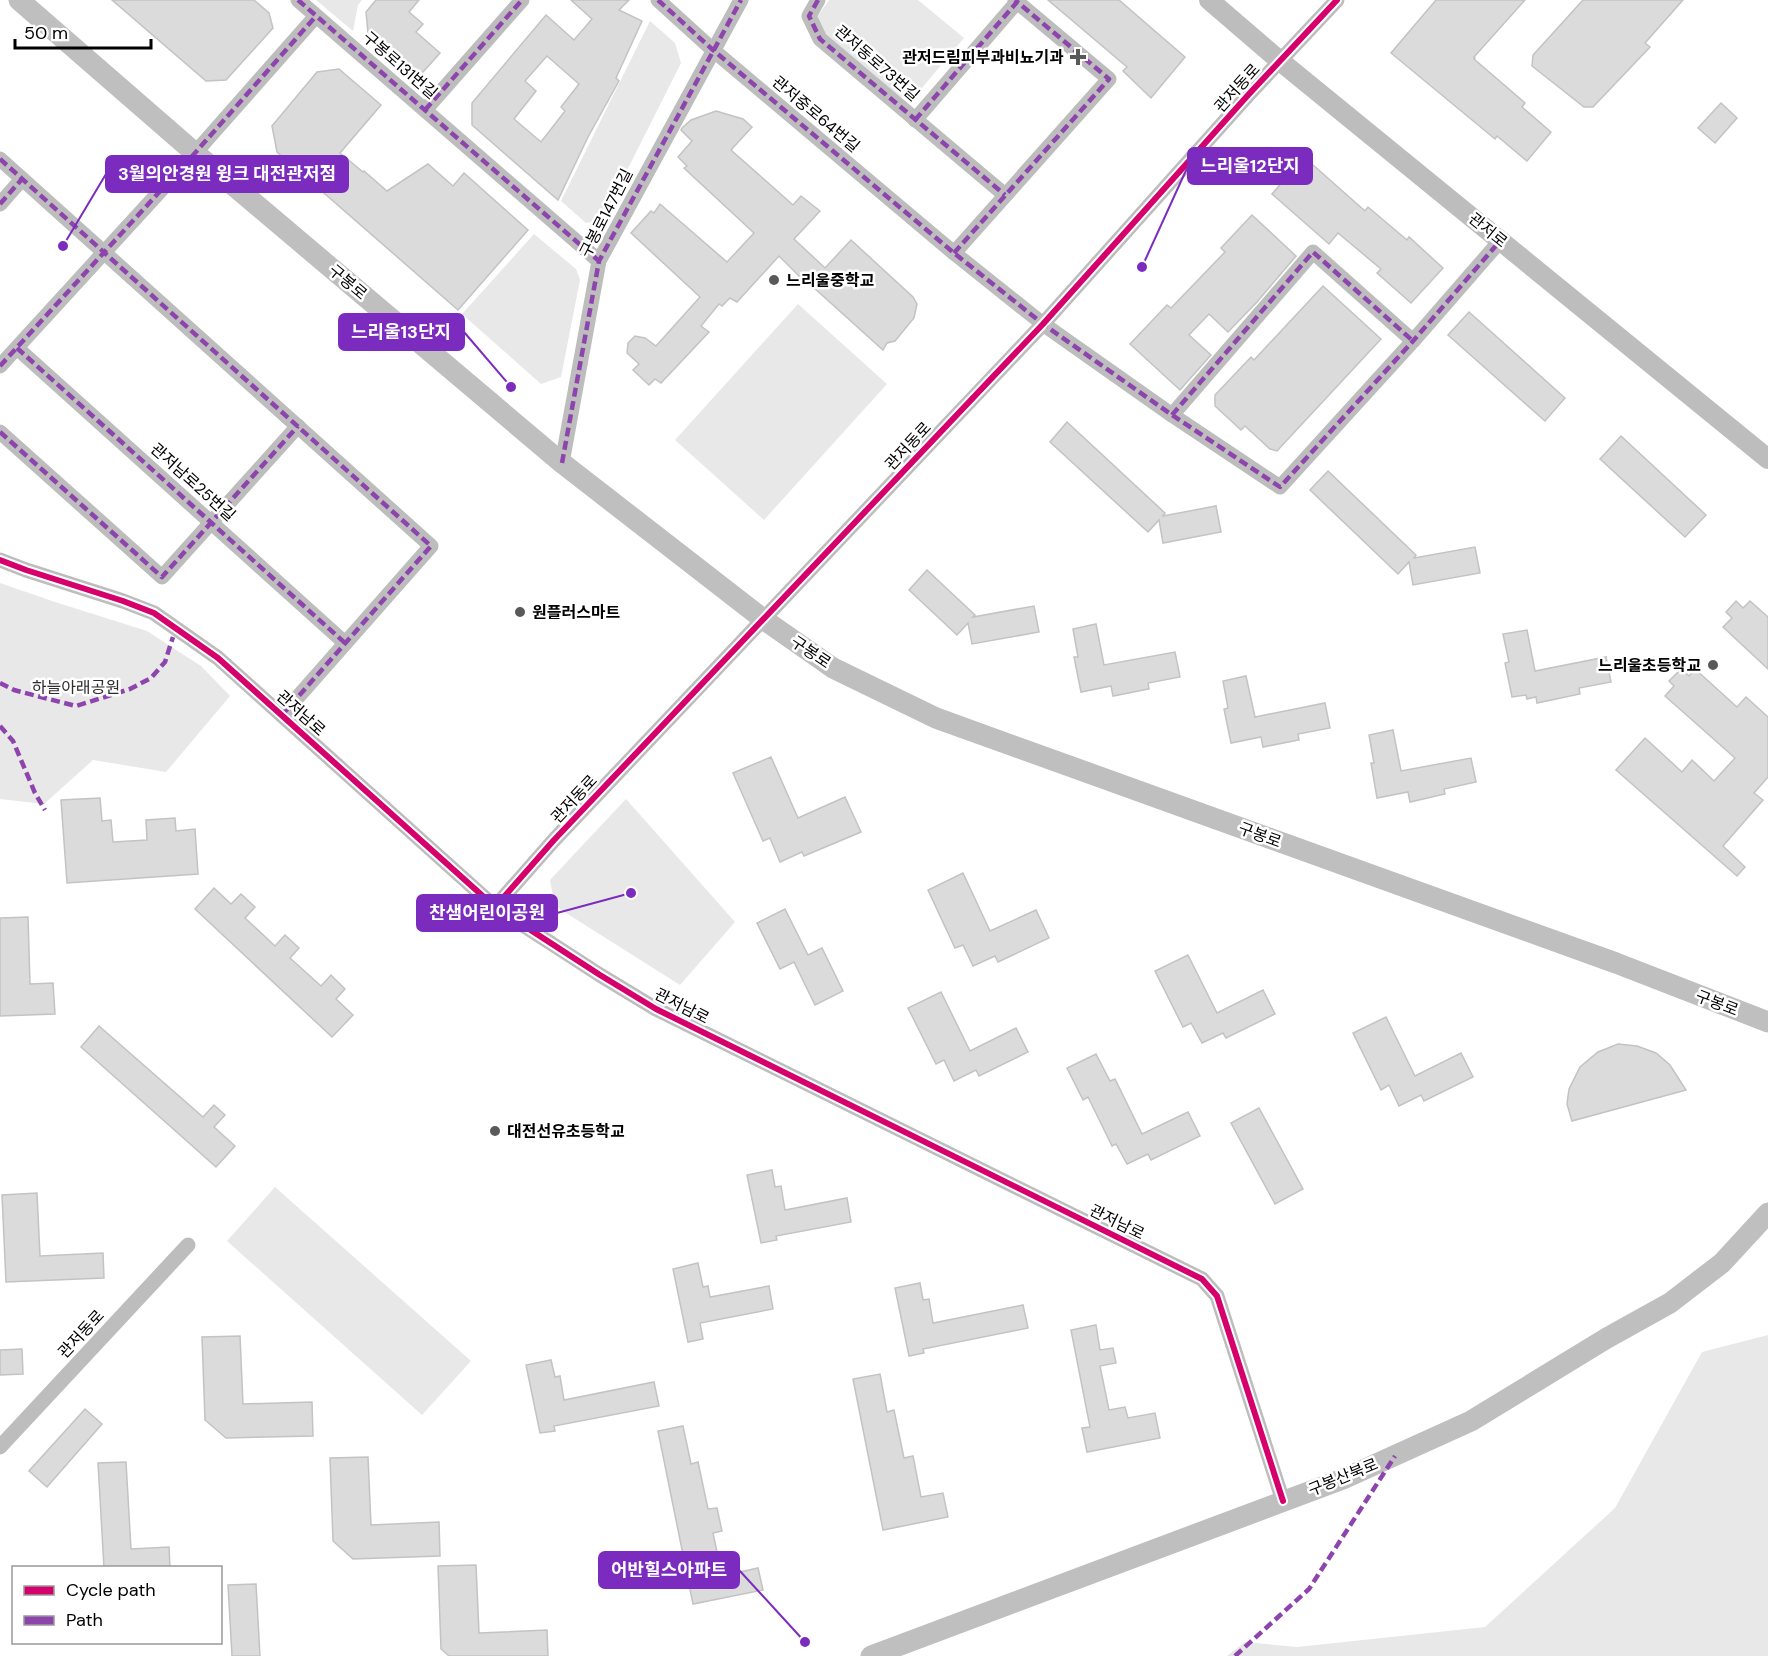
<svg xmlns="http://www.w3.org/2000/svg" width="1768" height="1656" font-family="'DM Sans','Noto Sans KR',sans-serif">
<rect width="100%" height="100%" fill="#fff"/>
<g fill="#e8e8e8">
<path d="M 316,0 L 362,0 L 358,5 L 353,31 Z"/>
<path d="M 829,0 L 918,0 L 964,38 L 916,95 L 907,98 L 901,97 L 825,37 L 817,17 Z"/>
<path d="M 650,21 L 675,43 L 681,63 L 602,220 L 586,223 L 561,201 Z"/>
<path d="M 534,234 L 576,269 L 580,280 L 561,377 L 541,384 L 462,314 Z"/>
<path d="M 798,304 L 887,384 L 764,520 L 675,440 Z"/>
<path d="M 0,583 L 55,602 L 147,631 L 201,666 L 230,696 L 166,772 L 93,760 L 44,804 L 0,799 Z"/>
<path d="M 626,799 L 735,922 L 680,985 L 555,906 L 550,880 Z"/>
<path d="M 275,1187 L 471,1361 L 422,1415 L 227,1241 Z"/>
<path d="M 1768,1335 L 1768,1656 L 1227,1656 L 1245,1642 L 1297,1647 L 1485,1627 L 1615,1508 L 1702,1352 Z"/>
</g>
<g fill="#dbdbdb" stroke="#c3c3c3" stroke-width="1.5" fill-rule="evenodd">
<path d="M 112,0 L 254,0 L 269,13 L 273,28 L 226,80 L 206,81 Z"/>
<path d="M 376,0 L 419,0 L 409,12 L 423,24 L 416,32 L 440,53 L 423,72 L 414,74 L 368,33 L 366,12 Z"/>
<path d="M 571,0 L 629,0 L 619,10 L 642,21 L 616,78 L 619,81 L 588,137 L 558,200 L 472,125 L 472,103 L 546,15 L 574,40 L 592,19 ZM 547,56 L 579,84 L 561,107 L 565,111 L 541,142 L 514,119 L 536,91 L 525,81 Z"/>
<path d="M 1048,0 L 1119,0 L 1185,57 L 1151,98 L 1123,71 L 1127,67 Z"/>
<path d="M 1436,0 L 1525,0 L 1474,57 L 1475,58 L 1474,59 L 1525,103 L 1522,107 L 1551,132 L 1527,161 L 1497,136 L 1495,139 L 1391,53 Z"/>
<path d="M 1583,0 L 1683,0 L 1645,43 L 1650,47 L 1593,107 L 1584,107 L 1532,66 L 1533,55 Z"/>
<path d="M 339,69 L 381,105 L 340,153 L 363,172 L 364,171 L 387,191 L 428,164 L 453,186 L 464,173 L 528,230 L 458,310 L 277,152 L 272,126 L 317,72 Z"/>
<path d="M 1721,103 L 1737,118 L 1715,143 L 1698,128 Z"/>
<path d="M 716,111 L 743,119 L 752,127 L 731,150 L 793,205 L 801,196 L 820,211 L 794,239 L 825,268 L 851,240 L 913,297 L 917,304 L 914,318 L 895,341 L 887,343 L 883,350 L 803,278 L 802,279 L 779,256 L 737,302 L 730,298 L 722,306 L 719,304 L 701,326 L 709,332 L 661,383 L 655,379 L 649,385 L 633,370 L 639,364 L 627,353 L 628,343 L 635,336 L 645,338 L 656,346 L 700,297 L 631,233 L 651,211 L 654,213 L 660,204 L 727,262 L 754,233 L 684,168 L 687,166 L 678,157 L 692,141 L 681,130 L 682,128 L 691,120 Z"/>
<path d="M 1304,157 L 1365,211 L 1368,207 L 1407,240 L 1409,237 L 1443,268 L 1411,303 L 1377,273 L 1381,269 L 1338,233 L 1329,244 L 1272,194 Z"/>
<path d="M 1252,215 L 1296,256 L 1257,302 L 1228,332 L 1209,314 L 1189,335 L 1211,355 L 1180,390 L 1130,344 L 1167,305 L 1171,308 L 1225,252 L 1221,248 Z"/>
<path d="M 1323,286 L 1381,339 L 1277,451 L 1270,449 L 1245,426 L 1241,430 L 1215,406 L 1215,395 L 1251,357 L 1254,360 Z"/>
<path d="M 1469,312 L 1565,398 L 1545,421 L 1448,335 Z"/>
<path d="M 1067,422 L 1165,513 L 1163,516 L 1216,506 L 1221,532 L 1163,543 L 1159,520 L 1148,532 L 1050,442 Z"/>
<path d="M 1621,436 L 1706,515 L 1685,537 L 1600,459 Z"/>
<path d="M 1328,471 L 1416,555 L 1414,558 L 1475,547 L 1480,573 L 1413,585 L 1409,562 L 1398,574 L 1310,490 Z"/>
<path d="M 927,570 L 975,615 L 973,617 L 1034,606 L 1039,632 L 972,644 L 968,623 L 957,635 L 909,590 Z"/>
<path d="M 1736,601 L 1743,608 L 1750,601 L 1768,617 L 1768,669 L 1723,627 L 1732,618 L 1726,612 Z"/>
<path d="M 1096,624 L 1104,665 L 1175,652 L 1180,677 L 1148,683 L 1149,689 L 1113,696 L 1111,686 L 1081,692 L 1074,657 L 1078,657 L 1073,629 Z"/>
<path d="M 1527,630 L 1535,671 L 1606,657 L 1611,682 L 1579,688 L 1580,694 L 1537,703 L 1536,697 L 1527,699 L 1526,695 L 1512,697 L 1505,663 L 1509,662 L 1503,634 Z"/>
<path d="M 1681,669 L 1689,676 L 1695,669 L 1737,707 L 1746,697 L 1768,717 L 1768,777 L 1754,793 L 1763,800 L 1723,846 L 1745,867 L 1737,876 L 1616,770 L 1645,738 L 1682,772 L 1692,760 L 1714,781 L 1735,758 L 1665,696 L 1674,686 L 1669,681 Z"/>
<path d="M 1246,676 L 1255,717 L 1325,703 L 1330,728 L 1298,734 L 1299,740 L 1263,747 L 1261,737 L 1231,743 L 1224,709 L 1228,708 L 1223,681 Z"/>
<path d="M 1393,730 L 1401,771 L 1471,758 L 1476,782 L 1444,789 L 1445,794 L 1410,802 L 1408,792 L 1377,798 L 1371,763 L 1374,763 L 1369,735 Z"/>
<path d="M 771,757 L 798,818 L 845,797 L 861,832 L 804,856 L 802,852 L 780,862 L 770,838 L 763,841 L 733,773 Z"/>
<path d="M 100,798 L 102,821 L 111,820 L 113,842 L 147,840 L 146,820 L 175,818 L 176,831 L 195,829 L 198,874 L 67,883 L 61,800 Z"/>
<path d="M 963,873 L 990,931 L 1036,910 L 1049,938 L 998,962 L 995,956 L 973,966 L 963,945 L 955,948 L 928,890 Z"/>
<path d="M 214,888 L 231,904 L 241,894 L 255,907 L 245,918 L 275,946 L 285,935 L 299,948 L 290,958 L 321,986 L 331,975 L 345,989 L 336,999 L 353,1015 L 332,1037 L 195,909 Z"/>
<path d="M 785,909 L 808,955 L 822,948 L 843,991 L 815,1005 L 794,962 L 780,969 L 757,923 Z"/>
<path d="M 28,917 L 30,984 L 53,983 L 55,1014 L 0,1016 L 0,918 Z"/>
<path d="M 1188,955 L 1217,1013 L 1263,990 L 1275,1014 L 1226,1038 L 1223,1033 L 1202,1043 L 1191,1023 L 1183,1027 L 1155,971 Z"/>
<path d="M 941,992 L 970,1051 L 1016,1028 L 1028,1052 L 979,1076 L 976,1070 L 954,1081 L 944,1060 L 936,1064 L 908,1008 Z"/>
<path d="M 1386,1017 L 1415,1076 L 1461,1053 L 1473,1077 L 1424,1101 L 1421,1095 L 1399,1106 L 1389,1085 L 1381,1090 L 1353,1033 Z"/>
<path d="M 99,1026 L 203,1117 L 214,1105 L 225,1115 L 214,1127 L 235,1146 L 216,1167 L 81,1047 Z"/>
<path d="M 1618,1044 L 1637,1046 L 1656,1053 L 1670,1065 L 1686,1090 L 1572,1121 L 1567,1104 L 1569,1089 L 1580,1067 L 1598,1052 Z"/>
<path d="M 1096,1054 L 1110,1081 L 1115,1079 L 1142,1134 L 1188,1112 L 1200,1136 L 1151,1160 L 1148,1154 L 1127,1164 L 1116,1144 L 1112,1146 L 1088,1097 L 1083,1100 L 1067,1068 Z"/>
<path d="M 1259,1108 L 1303,1189 L 1275,1204 L 1231,1123 Z"/>
<path d="M 772,1170 L 775,1187 L 781,1186 L 785,1210 L 847,1198 L 851,1222 L 776,1236 L 777,1240 L 761,1243 L 747,1175 Z"/>
<path d="M 37,1193 L 40,1256 L 103,1253 L 104,1278 L 6,1282 L 2,1195 Z"/>
<path d="M 698,1263 L 703,1287 L 708,1286 L 710,1297 L 769,1286 L 773,1309 L 700,1323 L 703,1339 L 688,1342 L 673,1269 Z"/>
<path d="M 920,1283 L 923,1300 L 929,1299 L 933,1323 L 1023,1305 L 1028,1328 L 923,1349 L 924,1353 L 909,1356 L 895,1288 Z"/>
<path d="M 1096,1325 L 1100,1350 L 1113,1348 L 1116,1363 L 1100,1366 L 1109,1410 L 1125,1407 L 1128,1418 L 1155,1413 L 1160,1438 L 1087,1452 L 1082,1428 L 1090,1427 L 1071,1330 Z"/>
<path d="M 240,1336 L 243,1404 L 312,1402 L 313,1436 L 226,1438 L 205,1420 L 202,1337 Z"/>
<path d="M 22,1349 L 23,1374 L 0,1375 L 0,1350 Z"/>
<path d="M 551,1360 L 555,1377 L 560,1376 L 564,1400 L 654,1382 L 659,1406 L 554,1426 L 555,1431 L 540,1433 L 526,1365 Z"/>
<path d="M 880,1374 L 887,1412 L 894,1410 L 904,1458 L 913,1456 L 921,1497 L 943,1493 L 948,1517 L 883,1530 L 853,1379 Z"/>
<path d="M 85,1409 L 102,1424 L 47,1487 L 29,1471 Z"/>
<path d="M 683,1426 L 691,1464 L 698,1462 L 708,1509 L 717,1508 L 722,1531 L 713,1533 L 722,1576 L 758,1568 L 763,1590 L 693,1604 L 658,1431 Z"/>
<path d="M 368,1457 L 371,1525 L 439,1522 L 440,1556 L 353,1559 L 333,1541 L 330,1458 Z"/>
<path d="M 126,1462 L 131,1549 L 169,1547 L 170,1568 L 104,1568 L 98,1463 Z"/>
<path d="M 476,1565 L 479,1633 L 547,1630 L 548,1656 L 449,1656 L 441,1649 L 438,1566 Z"/>
<path d="M 256,1584 L 260,1656 L 232,1656 L 228,1585 Z"/>
</g>
<g fill="none" stroke-linecap="round" stroke-linejoin="round">
<g stroke="#bdbdbd" stroke-width="15">
<path d="M 298,0 L 599,261"/>
<path d="M 658,0 L 713,50 L 954,253 L 1043,324 L 1172,415 L 1280,487 L 1413,341 L 1500,241"/>
<path d="M 818,0 L 809,16 L 820,39 L 1005,195"/>
<path d="M 425,110 L 522,0"/>
<path d="M 915,120 L 1017,2"/>
<path d="M 0,159 L 431,546 L 282,715"/>
<path d="M 0,204 L 22,179"/>
<path d="M 954,253 L 1109,79 L 1015,0"/>
<path d="M 17,348 L 345,643"/>
<path d="M 0,366 L 195,153 L 316,16"/>
<path d="M 1172,415 L 1313,252 L 1413,341"/>
<path d="M 0,432 L 162,577 L 298,426"/>
<path d="M 562,463 L 599,261 L 741,0"/>
<path d="M 0,560 L 26,570 L 123,601 L 154,613 L 218,658 L 495,907 L 600,975 L 656,1009 L 1202,1279 L 1217,1296 L 1283,1501"/>
<path d="M 495,907 L 554,840 L 1043,324 L 1249,94 L 1337,0"/>
<path d="M 0,1447 L 188,1245"/>
</g>
<path stroke="#bdbdbd" stroke-width="20" d="M 1209,0 L 1280,61 L 1768,459"/>
<g stroke="#bfbfbf" stroke-width="21">
<path d="M 19,0 L 195,153 L 562,463 L 763,619 L 833,668 L 936,718 L 1616,963 L 1768,1022"/>
<path d="M 871,1656 L 1343,1479 L 1471,1421 L 1607,1338 L 1670,1303 L 1722,1263 L 1768,1213"/>
</g>
<g stroke="#8e44ad" stroke-width="4.5" stroke-dasharray="9 4.5" stroke-linecap="butt">
<path d="M 298,0 L 599,261"/>
<path d="M 658,0 L 713,50 L 954,253 L 1043,324 L 1172,415 L 1280,487 L 1413,341 L 1500,241"/>
<path d="M 818,0 L 809,16 L 820,39 L 1005,195"/>
<path d="M 425,110 L 522,0"/>
<path d="M 915,120 L 1017,2"/>
<path d="M 0,159 L 431,546 L 282,715"/>
<path d="M 0,204 L 22,179"/>
<path d="M 954,253 L 1109,79 L 1015,0"/>
<path d="M 17,348 L 345,643"/>
<path d="M 0,366 L 195,153 L 316,16"/>
<path d="M 1172,415 L 1313,252 L 1413,341"/>
<path d="M 0,432 L 162,577 L 298,426"/>
<path d="M 562,463 L 599,261 L 741,0"/>
<path d="M 0,683 L 14,690 L 76,706 L 130,689 L 151,678 L 165,662 L 173,637"/>
<path d="M 0,726 L 13,741 L 35,793 L 45,810"/>
<path d="M 1235,1656 L 1309,1589 L 1395,1456"/>
</g>
<g stroke="#fff" stroke-width="10">
<g id="cycleway">
<path d="M 0,560 L 26,570 L 123,601 L 154,613 L 218,658 L 495,907 L 600,975 L 656,1009 L 1202,1279 L 1217,1296 L 1283,1501"/>
<path d="M 495,907 L 554,840 L 1043,324 L 1249,94 L 1337,0"/>
</g>
</g>
<use href="#cycleway" stroke="#d6006c" stroke-width="6"/>
</g>
<g fill="#595959" stroke="#fff" stroke-width="2">
<path d="M1075 48h6v6h6v6h-6v6h-6v-6h-6v-6h6z"/>
<circle cx="774" cy="280" r="6"/>
<circle cx="520" cy="612" r="6"/>
<circle cx="1713" cy="665" r="6"/>
<circle cx="495" cy="1131" r="6"/>
</g>
<g text-anchor="middle" dominant-baseline="central" stroke-width="5" stroke-linejoin="round" paint-order="stroke">
<g font-size="16" font-weight="bold" fill="#000" stroke="#fff" text-anchor="start">
<text x="1064" y="57" text-anchor="end">관저드림피부과비뇨기과</text>
<text x="786" y="280">느리울중학교</text>
<text x="532" y="612">원플러스마트</text>
<text x="1701" y="665" text-anchor="end">느리울초등학교</text>
<text x="507" y="1131">대전선유초등학교</text>
</g>
<g font-size="16" fill="#000" stroke="#fff">
<text transform="translate(877 63) rotate(41)">관저동로73번길</text>
<text transform="translate(400 65) rotate(41)">구봉로131번길</text>
<text transform="translate(1237 88) rotate(-48)">관저동로</text>
<text transform="translate(816 114) rotate(40)">관저중로64번길</text>
<text transform="translate(606 213) rotate(-63)">구봉로147번길</text>
<text transform="translate(1488 230) rotate(39)">관저로</text>
<text transform="translate(348 282) rotate(40)">구봉로</text>
<text transform="translate(908 446) rotate(-47)">관저동로</text>
<text transform="translate(193 482) rotate(42)">관저남로25번길</text>
<text transform="translate(811 652) rotate(34)">구봉로</text>
<text transform="translate(301 713) rotate(42)">관저남로</text>
<text transform="translate(574 799) rotate(-47)">관저동로</text>
<text transform="translate(1260 835) rotate(20)">구봉로</text>
<text transform="translate(1717 1003) rotate(21)">구봉로</text>
<text transform="translate(682 1006) rotate(27)">관저남로</text>
<text transform="translate(1117 1222) rotate(26)">관저남로</text>
<text transform="translate(81 1334) rotate(-47)">관저동로</text>
<text transform="translate(1343 1477) rotate(-22)">구봉산북로</text>
</g>
<g font-size="16" fill="#2c2c2c" stroke="#fff">
<text x="76" y="687">하늘아래공원</text>
</g>
</g>
<path fill="none" stroke="#7b2cbf" stroke-width="2" d="M1142 267L1188 166M63 246L106 174M511 387L464 332M631 893L557 913M805 1642L739 1570"/>
<g fill="#7b2cbf" stroke="#fff" stroke-width="2">
<circle cx="1142" cy="267" r="6"/>
<circle cx="63" cy="246" r="6"/>
<circle cx="511" cy="387" r="6"/>
<circle cx="631" cy="893" r="6"/>
<circle cx="805" cy="1642" r="6"/>
</g>
<g fill="#7b2cbf" stroke="#7b2cbf" stroke-width="2">
<rect x="1188" y="148" width="124" height="36" rx="6"/>
<rect x="106" y="156" width="242" height="36" rx="6"/>
<rect x="339" y="314" width="125" height="36" rx="6"/>
<rect x="417" y="895" width="140" height="36" rx="6"/>
<rect x="599" y="1552" width="140" height="36" rx="6"/>
</g>
<g font-size="18" text-anchor="middle" font-weight="bold" fill="#fff">
<text x="1250" y="172">느리울12단지</text>
<text x="227" y="180">3월의안경원 윙크 대전관저점</text>
<text x="401" y="338">느리울13단지</text>
<text x="487" y="919">찬샘어린이공원</text>
<text x="669" y="1576">어반힐스아파트</text>
</g>
<rect x="12" y="1566" width="210" height="78" fill="#ffffff" stroke="#999999" stroke-width="1.5"/>
<rect x="24" y="1586" width="30" height="9" fill="#d6006c" stroke="#999999" stroke-width="1.5"/>
<text x="66" y="1596" font-size="18" fill="#000000">Cycle path</text>
<rect x="24" y="1616" width="30" height="9" fill="#8e44ad" stroke="#999999" stroke-width="1.5"/>
<text x="66" y="1626" font-size="18" fill="#000000">Path</text>
<path d="M15 39v9h136v-9" fill="none" stroke="#000000" stroke-width="3"/>
<text x="24" y="39" font-size="18" fill="#000000" stroke="#ffffff" stroke-width="4.5" paint-order="stroke">50 m</text>
</svg>
